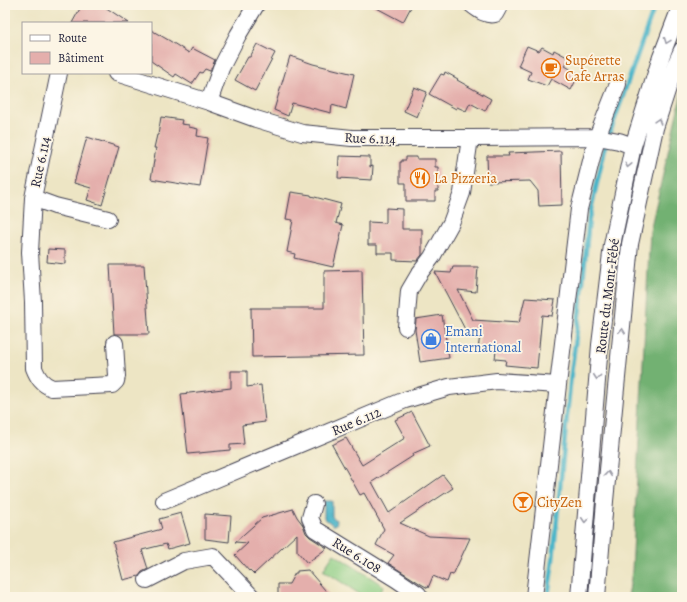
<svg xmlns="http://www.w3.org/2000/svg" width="687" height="602" viewBox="0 0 687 602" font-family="Alegreya,serif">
  <rect width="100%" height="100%" fill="#fcf5e5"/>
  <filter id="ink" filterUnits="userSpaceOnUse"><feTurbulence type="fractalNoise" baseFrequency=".025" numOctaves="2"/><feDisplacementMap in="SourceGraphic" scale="8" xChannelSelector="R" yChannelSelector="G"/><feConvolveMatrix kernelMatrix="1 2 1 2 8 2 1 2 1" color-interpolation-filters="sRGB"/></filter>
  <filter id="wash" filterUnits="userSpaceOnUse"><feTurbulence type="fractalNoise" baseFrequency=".012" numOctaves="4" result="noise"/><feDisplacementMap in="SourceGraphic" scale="16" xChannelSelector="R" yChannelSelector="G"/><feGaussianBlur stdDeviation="0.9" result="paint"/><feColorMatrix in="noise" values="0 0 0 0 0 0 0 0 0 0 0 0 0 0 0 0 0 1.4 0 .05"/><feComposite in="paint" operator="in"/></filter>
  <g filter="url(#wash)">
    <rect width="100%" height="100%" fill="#ede5c4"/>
    <path fill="#8ece85" stroke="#587860" d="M334,554L384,586L378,597H364L323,570Z"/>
    <path fill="#72b172" stroke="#4a6a56" d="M682,91V597H628L632,571L650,231Z"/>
    <path fill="#4bb5c9" stroke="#366c82" d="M324,501H332V517L336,520L337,522L335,525H333L324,518Z"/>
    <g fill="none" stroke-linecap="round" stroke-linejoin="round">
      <path stroke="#4bb5c9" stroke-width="4.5" d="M5,12L9,5
        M548,597L553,560L571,374L582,292L589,218L606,144L655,5"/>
    </g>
    <g id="blocks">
      <path fill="#e4afac" d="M82,5H102L129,23H72Z
        M371,5H412L403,22Z
        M151,30L170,41L189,53L192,48L215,60L210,71L205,69L202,73L200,72L192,84L176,74L174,77L151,61Z
        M257,44L275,53L255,91L235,80L248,57H250Z
        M527,46L539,51L542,47L553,53L554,50L569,58L565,66L579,74L571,90L551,79L547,86L528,79L531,72L518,66Z
        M290,56L313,64L354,74L346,109L332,105L331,113L292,103L288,116L274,110Z
        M445,72L458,79L457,80L491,99L485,111L470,103L466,111L457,107L456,109L429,94L441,74L444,75Z
        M414,87L427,92L417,117L404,111Z
        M161,117L182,120L181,124L189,125V127L198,129L197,136L208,138L200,187L151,179L156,148H154L157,135H158Z
        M87,137L119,147L102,205L87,200L91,188L74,183Z
        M561,151L562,205L539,206L538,191L530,181L488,182L487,156H509L508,153Z
        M339,156L370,157V167L373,166L372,180L338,178Z
        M406,157H417V159H435V167H438V191H435V201H406V183H400V162H402V160H406Z
        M291,192L311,195V196L341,204L336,223L343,225L333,267L294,258L295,254L287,252L293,220L286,219Z
        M386,208L402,209V229H422V255L417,261L393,260V253H377V245H368V222L386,223Z
        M48,249L65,250V264L47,262Z
        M110,265H144L149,334H114Z
        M453,267H478L476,292L458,290L473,320L519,323L525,298L555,300L552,316L542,315L537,368L505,365L506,360L495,359L496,351L478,349L481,329L468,335L435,272L451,273Z
        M362,270L364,355L252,357L251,308H324V271Z
        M442,315L449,358L420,362L415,330L416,319Z
        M231,371H247V387L261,385L265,422L242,425L244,444L230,445V450L188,454L181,394L231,388Z
        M412,412L430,446L412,454L413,456L372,482L389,513L443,475L453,488L400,523L429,536L470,538L453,575L450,574L447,582L433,576L428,588L421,584L388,563L394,555L376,545L384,529L364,493L360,495L332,445L346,438L362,465L405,438L395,420Z
        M293,509L297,517L303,525L306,533L310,537L327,548L307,563L297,551V534L254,574L250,570L249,571L235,555L248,543L235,542L262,518Z
        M181,513L190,543L168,549L166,544L142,550L148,569L142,572L139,576L123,580L113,542L162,529L159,519Z
        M205,514L231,516L229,542L205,539Z
        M308,570L331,597H278V584H289L295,573H297V571Z"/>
    </g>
  </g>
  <g filter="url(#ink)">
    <use href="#blocks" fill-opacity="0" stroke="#403f50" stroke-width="1"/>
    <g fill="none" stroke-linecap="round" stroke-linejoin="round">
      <defs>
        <path id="minor" d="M472,5C479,10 486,16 495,14L500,5
          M59,73L33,198L55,206L108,219
          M116,73L209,102L256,119L302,133L352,138H470L597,137L619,141L633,146
          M209,102L221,68L238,35L256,5
          M33,198L30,252L33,302L34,368C38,378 42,384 52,388L112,385L116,381L117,376L115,343
          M406,327L409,291L419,274L432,257L451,223L462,193L470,138
          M164,501L405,400L449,387L497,381L558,385
          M314,504L310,518L315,529L396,579L418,594L420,597
          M147,580L184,561L213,556L252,597
          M534,597L558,385L579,209L597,137L618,84
          M579,597L600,345L612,245L633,146L661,57L681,5
          M597,597L605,501L630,244L655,128L676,63L682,50"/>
      </defs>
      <use href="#minor" stroke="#403f50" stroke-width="18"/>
      <use href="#minor" stroke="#fff" stroke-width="16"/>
    </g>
    <defs><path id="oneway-chevron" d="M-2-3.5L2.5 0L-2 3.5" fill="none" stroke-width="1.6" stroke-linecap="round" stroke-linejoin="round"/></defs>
    <g stroke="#9c9ca7">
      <use href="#oneway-chevron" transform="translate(667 41) rotate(111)"/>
      <use href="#oneway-chevron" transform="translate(658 121) rotate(-72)"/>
      <use href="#oneway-chevron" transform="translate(628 165) rotate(102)"/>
      <use href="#oneway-chevron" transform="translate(622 331) rotate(-84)"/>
      <use href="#oneway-chevron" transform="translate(597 377) rotate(95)"/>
      <use href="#oneway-chevron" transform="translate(608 474) rotate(-84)"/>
      <use href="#oneway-chevron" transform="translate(585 520) rotate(94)"/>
    </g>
  </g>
  <defs>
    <symbol id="cafe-ring" viewBox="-11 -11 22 22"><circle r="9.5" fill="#fcf5e5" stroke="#e8710a" stroke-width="1.5"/><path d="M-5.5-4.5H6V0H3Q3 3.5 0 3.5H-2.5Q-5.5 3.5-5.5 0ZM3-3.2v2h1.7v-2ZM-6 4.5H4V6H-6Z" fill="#e8710a"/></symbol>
    <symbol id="restaurant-ring" viewBox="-11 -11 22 22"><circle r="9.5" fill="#fcf5e5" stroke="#e8710a" stroke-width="1.5"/><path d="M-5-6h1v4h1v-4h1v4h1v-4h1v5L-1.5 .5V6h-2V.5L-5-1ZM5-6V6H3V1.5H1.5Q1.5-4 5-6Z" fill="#e8710a"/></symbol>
    <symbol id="shop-ring" viewBox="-11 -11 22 22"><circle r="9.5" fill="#fcf5e5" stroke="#3f7fe0" stroke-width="1.5"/><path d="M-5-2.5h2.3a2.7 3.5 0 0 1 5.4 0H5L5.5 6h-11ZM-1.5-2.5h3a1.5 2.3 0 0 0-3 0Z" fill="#3f7fe0"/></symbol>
    <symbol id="bar-ring" viewBox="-11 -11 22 22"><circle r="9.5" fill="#fcf5e5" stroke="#e8710a" stroke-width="1.5"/><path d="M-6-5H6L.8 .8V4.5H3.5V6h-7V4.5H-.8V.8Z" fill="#e8710a"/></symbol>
  </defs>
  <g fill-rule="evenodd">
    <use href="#cafe-ring" x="540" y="57" width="22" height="22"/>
    <use href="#restaurant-ring" x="409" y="167" width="22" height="22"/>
    <use href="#shop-ring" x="420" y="328" width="22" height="22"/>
    <use href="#bar-ring" x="512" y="491" width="22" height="22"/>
  </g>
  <g text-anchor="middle" stroke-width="3.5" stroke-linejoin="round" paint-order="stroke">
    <g font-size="14" fill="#c56008" stroke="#fcf5e5" text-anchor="start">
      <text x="565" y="65">Supérette<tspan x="565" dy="16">Cafe Arras</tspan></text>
      <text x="434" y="183">La Pizzeria</text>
      <text x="537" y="507">CityZen</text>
    </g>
    <g font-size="14" fill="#22223b" stroke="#fcf5e5">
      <text transform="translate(370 138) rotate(2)" y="5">Rue 6.114</text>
      <text transform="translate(40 162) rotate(-78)" y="5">Rue 6.114</text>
      <text transform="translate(607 296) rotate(-83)" y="5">Route du Mont-Fébé</text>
      <text transform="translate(356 421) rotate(-23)" y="5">Rue 6.112</text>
      <text transform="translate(357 555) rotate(32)" y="5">Rue 6.108</text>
    </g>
    <g font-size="14" fill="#366cbe" stroke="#fcf5e5" text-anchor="start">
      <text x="445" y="336">Emani<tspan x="445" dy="16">International</tspan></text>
    </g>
  </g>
  <rect width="687" height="602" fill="none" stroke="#fcf5e5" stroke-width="20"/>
  <rect x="22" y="22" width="130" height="52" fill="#fcf5e5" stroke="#a5a1a1"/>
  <rect x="30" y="35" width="20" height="6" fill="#ffffff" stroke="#a5a1a1"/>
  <text x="58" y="42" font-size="12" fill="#22223b">Route</text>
  <rect x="30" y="52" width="20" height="12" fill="#e4afac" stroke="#a5a1a1"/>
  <text x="58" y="62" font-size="12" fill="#22223b">Bâtiment</text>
</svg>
